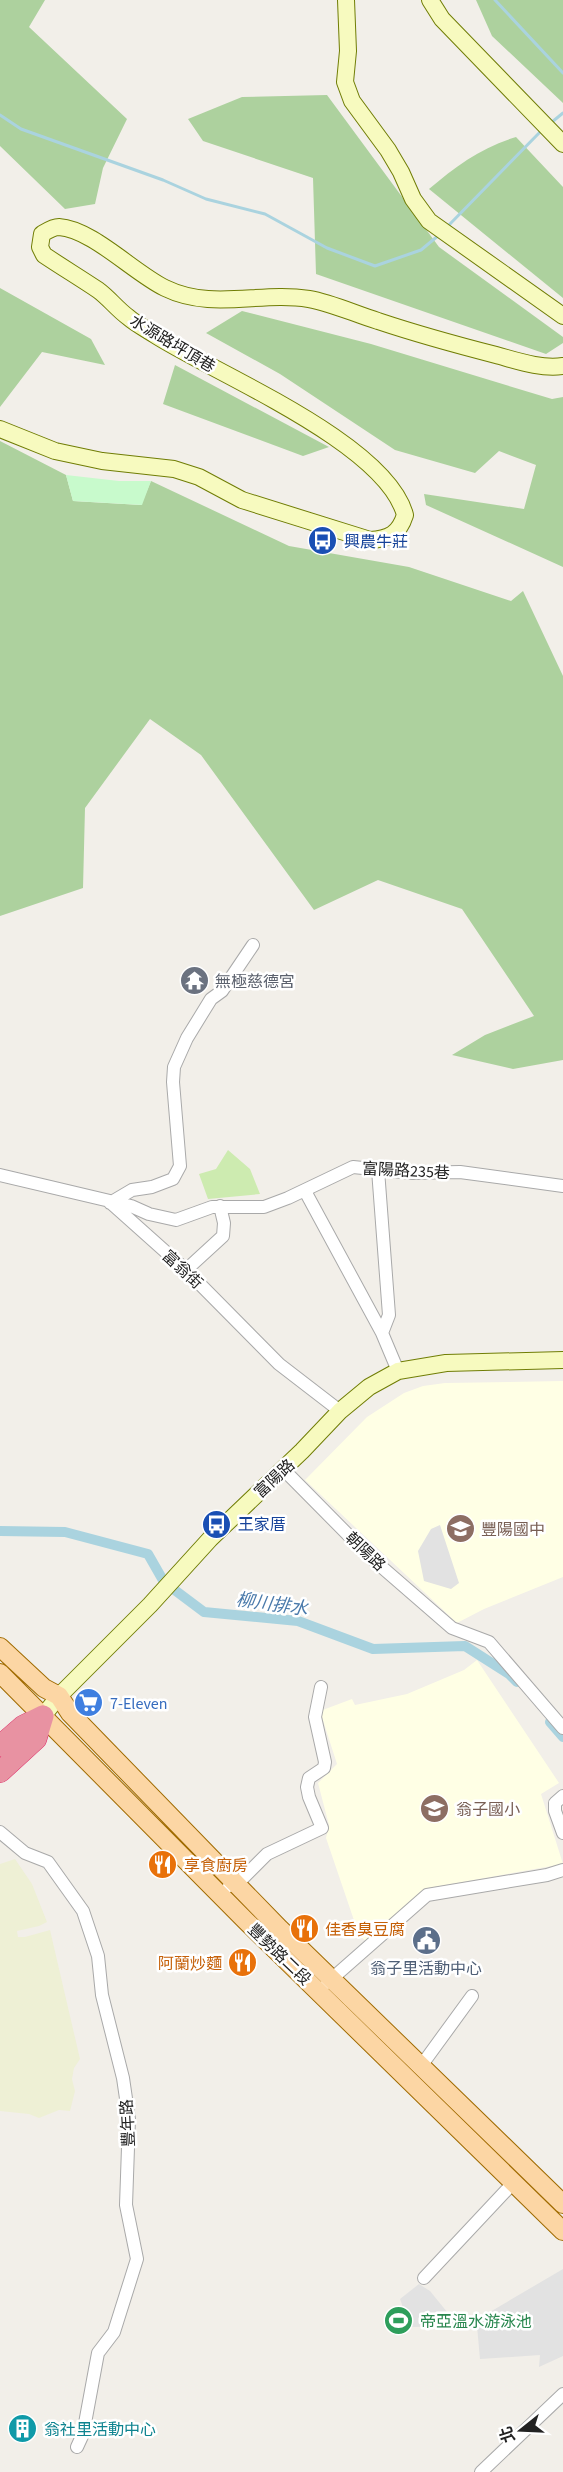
<svg xmlns="http://www.w3.org/2000/svg" width="563" height="2472" viewBox="0 0 563 2472" font-family="'Source Sans 3','Noto Sans TC',sans-serif">
  <rect width="100%" height="100%" fill="#f2efe9"/>
  <path fill="#ffffe5" d="M563,1381V1577L484,1609L457,1623L305,1480L367,1417L404,1393L423,1386L445,1383Z
    M477,1660L559,1783L541,1794L563,1864L428,1888L368,1943L359,1935L326,1838L329,1825L318,1783L337,1764L320,1711L352,1699L355,1705L407,1694L464,1670Z"/>
  <path fill="#eef0d5" d="M15,1859L32,1884L47,1922L39,1926L17,1931L18,1937H25L50,1930L80,2059L74,2068L72,2079L75,2091L70,2111L59,2110L39,2118L29,2114L0,2111V1864Z"/>
  <path fill="#cdebb0" d="M228,1150L250,1169L260,1194L208,1199L199,1174L216,1169Z"/>
  <path fill="#add19e" d="M0,0H45L29,27L127,119L103,168L95,204L65,209L0,146Z
    M476,0H563V103L492,36Z
    M327,95L439,247L563,337V343L546,354L316,274L313,178L203,141L188,119L242,97Z
    M516,137L563,187V298L429,189C456,166 482,147 516,137Z
    M0,288L91,339L105,365L42,352L0,407Z
    M242,311L371,344L552,399L563,397V567L426,505L424,494L524,509L536,465L499,451L475,473L395,450L280,374L206,333Z
    M175,365L329,447L303,456L163,404Z
    M0,441L66,475L73,501L141,505L151,481L289,546L409,567L511,601L523,591L563,676V1060L513,1069L452,1055L485,1035L534,1016L462,909L378,880L314,910L201,755L150,719L85,808L83,888L0,916Z"/>
  <path fill="#c8facc" d="M66,475L119,481H151L142,505L73,501Z"/>
  <path fill="#e2e2e2" d="M440,1525L459,1583L451,1589L424,1581L418,1551L431,1529Z
    M563,2269V2356L539,2367L540,2355L480,2359L477,2326L410,2327L400,2299L419,2284L430,2291L452,2318L483,2316Z"/>
  <g fill="none" stroke-linecap="round" stroke-linejoin="round">
    <path stroke="#aad3df" stroke-width="3" d="M495,0L563,73
      M0,115L21,129L163,180L206,199L265,214L327,248L375,266L421,250L439,235
      M552,122L563,113
      M448,226L542,130"/>
    <path stroke="#aad3df" stroke-width="10" d="M0,1531L65,1532L148,1554L164,1582L204,1612L298,1621L373,1649L465,1646L509,1674L517,1682
      M550,1722L563,1737"/>
    <defs>
      <path id="street" d="M378,1170L389,1315L382,1333
        M0,1175L131,1206L149,1214L176,1220L212,1207H264L288,1198L353,1167L413,1173L460,1172L563,1186
        M305,1191L382,1333L398,1371
        M110,1203L132,1190L152,1187L173,1179L180,1166L173,1082L174,1067L187,1038L211,999L222,991L253,945
        M111,1203L186,1270L279,1364L340,1411
        M186,1270L223,1236L224,1223L220,1206
        M283,1469L369,1556L452,1628L489,1642L563,1728
        M563,1796L555,1803V1811L563,1833
        M0,1832L25,1853L48,1862L83,1911L98,1956L102,1995L123,2078L129,2119L126,2205L137,2259L114,2332L98,2353L83,2434L77,2447
        M229,1886L237,1884L267,1854L322,1828L309,1797L307,1787L309,1778L324,1768L325,1762L315,1717L321,1687
        M327,1983L427,1895L547,1875L563,1870
        M421,2066L472,1996
        M424,2278L514,2182
        M481,2472L563,2394"/>
      <path id="secondary" d="M346,0L348,51L345,82L352,101L388,150L401,172L413,199L429,221L563,316
        M430,0L442,19L563,144
        M0,429L55,451L102,461L174,469L199,477L242,500L370,540C389,539 399,534 405,515C386,443 216,374 155,335C146,329 136,324 128,317C117,309 109,298 98,290C80,278 62,267 44,255L40,247L42,234C47,231 53,227 59,227C92,229 134,273 165,288C212,311 260,291 309,299C332,303 355,314 378,321C417,334 457,345 496,355C518,361 540,369 563,366
        M43,1716L59,1696L150,1605L210,1539L302,1451L340,1411L369,1387L398,1371L446,1363L563,1360"/>
      <path id="primary" d="M0,1647L44,1688L59,1696L70,1713L280,1929L563,2204
        M0,1673L246,1921L563,2231"/>
      <path id="highway" d="M0,1746L23,1726L43,1716
        M0,1772L36,1739L43,1716"/>
    </defs>
    <use href="#street" stroke="#a9a9a9" stroke-width="14"/>
    <use href="#secondary" stroke="#707d05" stroke-width="18"/>
    <use href="#primary" stroke="#a06b00" stroke-width="20"/>
    <use href="#highway" stroke="#dc2a67" stroke-width="22"/>
    <use href="#street" stroke="#fff" stroke-width="12"/>
    <use href="#secondary" stroke="#f7fabf" stroke-width="16"/>
    <use href="#primary" stroke="#fcd6a4" stroke-width="18"/>
    <use href="#highway" stroke="#e892a2" stroke-width="21"/>
  </g>
  <defs>
    <symbol id="bus-disc" viewBox="-11 -11 22 22"><circle r="9.5" fill="#1a4fb4" stroke="#fff"/><path d="M-5-6H5V4H4V6H2V4H-2V6H-4V4H-5ZM-3.5-4V0h7V-4ZM-3.5 1.2v1.5H-2V1.2ZM2 1.2v1.5H3.5V1.2Z" fill="#fff"/></symbol>
    <symbol id="temple-disc" viewBox="-11 -11 22 22"><circle r="9.5" fill="#6b7280" stroke="#fff"/><path d="M0-6L5-2H3V0L6.5 2.5H4V6H1.5V3h-3V6H-4V2.5H-6.5L-3 0V-2H-5Z" fill="#fff"/></symbol>
    <symbol id="school-disc" viewBox="-11 -11 22 22"><circle r="9.5" fill="#8d6e63" stroke="#fff"/><path d="M0-5L7-2L0 1L-7-2ZM-4 1L0 2.5L4 1V4Q0 6-4 4Z" fill="#fff"/></symbol>
    <symbol id="supermarket-disc" viewBox="-11 -11 22 22"><circle r="9.5" fill="#3f7fe0" stroke="#fff"/><path d="M-6-5.5h2.5l.6 2H6L4.5 2H-2.5L-4.4-4H-6ZM-1.5 3.2a1.3 1.3 0 1 0 .1 0ZM3 3.2a1.3 1.3 0 1 0 .1 0Z" fill="#fff"/></symbol>
    <symbol id="restaurant-disc" viewBox="-11 -11 22 22"><circle r="9.5" fill="#e8710a" stroke="#fff"/><path d="M-5-6h1v4h1v-4h1v4h1v-4h1v5L-1.5 .5V6h-2V.5L-5-1ZM5-6V6H3V1.5H1.5Q1.5-4 5-6Z" fill="#fff"/></symbol>
    <symbol id="civic-disc" viewBox="-11 -11 22 22"><circle r="9.5" fill="#5c6f8a" stroke="#fff"/><path d="M-.6-6.5H3V-4.5H.6V-3L4-1V1h2V6H-6V1h2V-1L-.6-3ZM-1.2 2.5V6h2.4V2.5Z" fill="#fff"/></symbol>
    <symbol id="stadium-disc" viewBox="-11 -11 22 22"><circle r="9.5" fill="#2e9e5b" stroke="#fff"/><path d="M0-5a6.5 5 0 1 0 0 10a6.5 5 0 1 0 0-10ZM-3.5-1.8h7v3.6h-7Z" fill="#fff"/></symbol>
    <symbol id="building-disc" viewBox="-11 -11 22 22"><circle r="9.5" fill="#0f9aa8" stroke="#fff"/><path d="M-4-6H4V6H1V3H-1V6H-4ZM-2.5-4.3h1.7v1.8h-1.7ZM.8-4.3h1.7v1.8H.8ZM-2.5-1h1.7V.8h-1.7ZM.8-1h1.7V.8H.8Z" fill="#fff"/></symbol>
  </defs>
  <g fill-rule="evenodd">
    <use href="#bus-disc" x="306" y="524" width="33" height="33"/>
    <use href="#temple-disc" x="178" y="964" width="33" height="33"/>
    <use href="#bus-disc" x="200" y="1508" width="33" height="33"/>
    <use href="#school-disc" x="444" y="1512" width="33" height="33"/>
    <use href="#supermarket-disc" x="72" y="1686" width="33" height="33"/>
    <use href="#school-disc" x="418" y="1792" width="33" height="33"/>
    <use href="#restaurant-disc" x="146" y="1848" width="33" height="33"/>
    <use href="#restaurant-disc" x="288" y="1912" width="33" height="33"/>
    <use href="#civic-disc" x="410" y="1924" width="33" height="33"/>
    <use href="#restaurant-disc" x="226" y="1946" width="33" height="33"/>
    <use href="#stadium-disc" x="382" y="2304" width="33" height="33"/>
    <use href="#building-disc" x="6" y="2412" width="33" height="33"/>
  </g>
  <g text-anchor="middle" stroke-width="5" stroke-linejoin="round" paint-order="stroke">
    <g font-size="16" fill="#222" stroke="#fff">
      <text transform="translate(173 343) rotate(31)" y="6">水源路坪頂巷</text>
      <text transform="translate(406 1170) rotate(3)" y="6">富陽路235巷</text>
      <text transform="translate(183 1269) rotate(43)" y="6">富翁街</text>
      <text transform="translate(274 1478) rotate(-43)" y="6">富陽路</text>
      <text transform="translate(366 1551) rotate(44)" y="6">朝陽路</text>
      <text transform="translate(280 1954) rotate(44)" y="6">豐勢路二段</text>
      <text transform="translate(127 2123) rotate(-93)" y="6">豐年路</text>
    </g>
    <g font-size="16" fill="#164399" stroke="#fff" text-anchor="start">
      <text x="344" y="547">興農牛莊</text>
      <text x="238" y="1530">王家厝</text>
    </g>
    <g font-size="16" fill="#5b616d" stroke="#fff" text-anchor="start">
      <text x="215" y="987">無極慈德宮</text>
    </g>
    <g font-size="16" fill="#785e54" stroke="#fff" text-anchor="start">
      <text x="481" y="1535">豐陽國中</text>
      <text x="456" y="1815">翁子國小</text>
    </g>
    <g font-size="16" fill="#366cbe" stroke="#fff" text-anchor="start">
      <text x="110" y="1709">7-Eleven</text>
    </g>
    <g font-size="16" fill="#c56008" stroke="#fff" text-anchor="start">
      <text x="184" y="1871">享食廚房</text>
      <text x="325" y="1935">佳香臭豆腐</text>
      <text x="222" y="1969" text-anchor="end">阿蘭炒麵</text>
    </g>
    <g font-size="16" fill="#4e5e75" stroke="#fff">
      <text x="426" y="1974">翁子里活動中心</text>
    </g>
    <g font-size="16" fill="#27864d" stroke="#fff" text-anchor="start">
      <text x="420" y="2327">帝亞溫水游泳池</text>
    </g>
    <g font-size="16" fill="#0d838f" stroke="#fff" text-anchor="start">
      <text x="44" y="2435">翁社里活動中心</text>
    </g>
    <g font-size="18" font-style="italic" fill="#4a7aab" stroke="#fff">
      <text transform="translate(272 1604) rotate(8)" y="6">柳川排水</text>
    </g>
  </g>
  <g transform="translate(521 2430) rotate(252)" stroke="#ffffff" stroke-width="4.5" paint-order="stroke">
  <path d="M0-4.5L10 22L0 15L-10 22Z" fill="#222222"/>
  <text y="-9" font-size="16" font-weight="bold" text-anchor="middle" fill="#222222">北</text>
  </g>
</svg>
